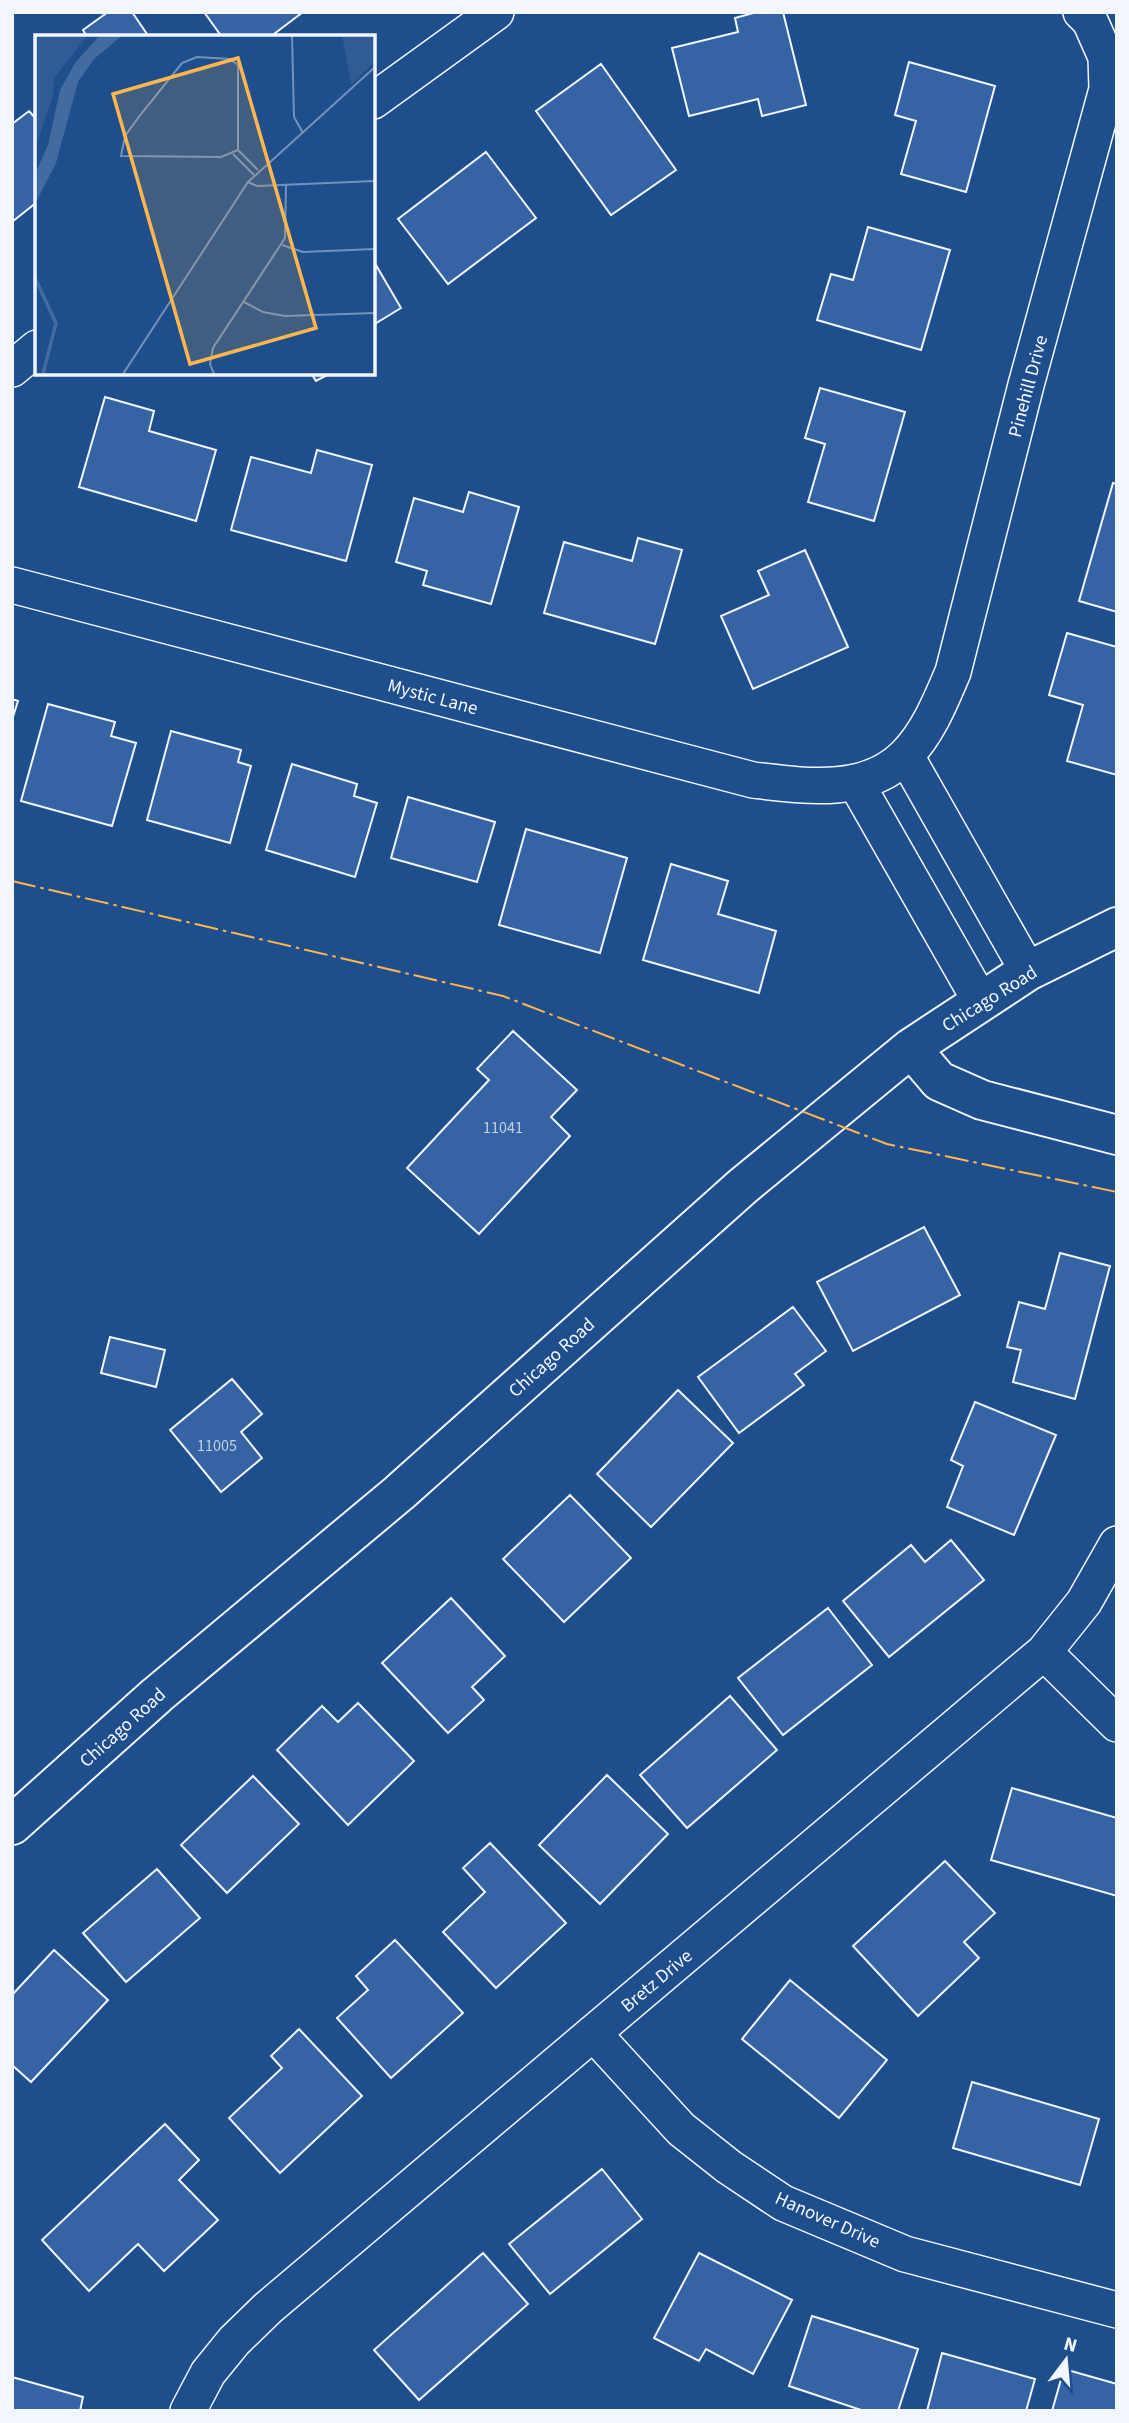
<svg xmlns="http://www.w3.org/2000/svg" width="1129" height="2423" viewBox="0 0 1129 2423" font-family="'Source Sans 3',sans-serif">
  <rect width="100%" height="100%" fill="#1f4e8c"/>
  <path fill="#3563a3" stroke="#f2f6ff" stroke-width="2" d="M108,12H132L149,37H87L83,30Z
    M204,12H303L270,37H222Z
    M757,12H783L806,105L762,116L758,99L689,116L672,48L738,32L735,18Z
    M909,62L995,86L966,192L901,174L916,121L895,115Z
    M601,64L676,170L611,215L536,111Z
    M29,111L37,120V202L12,222V124Z
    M486,152L536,218L448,284L398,219Z
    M868,227L950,250L921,350L817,320L831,274L853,280Z
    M373,260L401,308L373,325Z
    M311,373H331L316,381Z
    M820,388L905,412L874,521L808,502L825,444L805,438Z
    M105,397L154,411L149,431L216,450L196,521L79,487Z
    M317,450L372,465L346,561L231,530L251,457L311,473Z
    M1113,483L1117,484V612L1079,601Z
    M469,492L519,507L491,604L423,585L427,571L396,562L414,498L463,512Z
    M638,538L682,550L655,644L544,613L564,542L632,561Z
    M805,550L848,647L753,689L721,616L769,595L758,571Z
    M1067,633L1117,647V775L1067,761L1083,705L1049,695Z
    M12,699L18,701L12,720Z
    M48,704L115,722L111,736L136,743L112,826L21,801Z
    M171,731L241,750L238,762L251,766L230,843L147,820Z
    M292,764L357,784L354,796L377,803L355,877L266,850Z
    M408,797L495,822L477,882L391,858Z
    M526,829L627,858L600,953L499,925Z
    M671,864L728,881L718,914L776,931L759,993L643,960Z
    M513,1031L577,1090L551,1117L570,1136L479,1234L407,1168L489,1080L477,1069Z
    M924,1227L960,1295L853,1351L817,1282Z
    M1060,1253L1110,1266L1075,1399L1013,1382L1021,1350L1007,1347L1019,1302L1045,1309Z
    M793,1307L826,1351L795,1374L804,1385L739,1433L698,1377Z
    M110,1337L165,1350L156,1387L101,1373Z
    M232,1379L262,1414L241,1432L262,1458L221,1492L170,1430Z
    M678,1390L733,1443L651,1527L597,1474Z
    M975,1402L1056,1435L1014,1535L947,1507L963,1466L951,1460Z
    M570,1495L631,1558L564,1622L503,1559Z
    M951,1540L984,1580L889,1657L843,1601L911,1545L925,1562Z
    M451,1598L505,1656L472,1687L484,1700L448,1733L382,1663Z
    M828,1608L872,1665L783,1735L738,1678Z
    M730,1696L777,1750L687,1828L640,1775Z
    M358,1703L414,1761L348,1825L277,1750L322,1706L338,1722Z
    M607,1775L668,1834L600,1904L539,1845Z
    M253,1776L299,1824L227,1893L181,1845Z
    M1012,1788L1117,1818V1896L991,1860Z
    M490,1843L566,1923L496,1988L443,1932L485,1892L463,1868Z
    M945,1861L995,1913L964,1942L979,1958L918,2016L853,1946Z
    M157,1869L200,1918L126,1982L83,1933Z
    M395,1940L463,2013L391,2078L337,2018L368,1990L356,1976Z
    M54,1950L108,2000L31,2082L12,2065V1995Z
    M790,1980L887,2060L839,2118L742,2039Z
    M299,2029L362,2096L280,2173L229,2118L282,2068L271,2056Z
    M972,2082L1099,2119L1080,2185L953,2148Z
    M165,2124L199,2160L179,2180L218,2220L164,2271L138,2244L89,2291L42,2240Z
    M602,2169L642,2219L550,2294L509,2244Z
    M483,2253L528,2304L419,2400L374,2350Z
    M699,2253L792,2300L753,2374L706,2349L699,2361L654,2338Z
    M812,2316L918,2349L898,2411H864L789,2386Z
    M942,2353L1035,2379L1026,2411H927Z
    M1064,2369L1117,2384V2411H1052Z
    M12,2377L83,2397L80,2411H12Z"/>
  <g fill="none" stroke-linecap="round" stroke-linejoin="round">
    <defs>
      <path id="minor" d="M373,101L496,12
        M12,369L37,348
        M12,585L753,780C804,786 866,796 906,755C928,733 941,700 953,672L1026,385L1107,89L1106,57L1090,21L1081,12
        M906,756L1028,971
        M856,783L981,1002
        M1044,1652L1117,1724
        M593,2033L681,2129L729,2167L783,2203L905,2254L1117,2310
        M188,2411L208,2373L234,2341L268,2308L1044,1652L1084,1602L1117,1544"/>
      <path id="tertiary" d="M911,1048L939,1081L982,1100L1117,1135
        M12,1825L157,1695L399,1493L743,1186L911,1048L1028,971L1117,927"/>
    </defs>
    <use href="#minor" stroke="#f2f6ff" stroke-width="38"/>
    <use href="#tertiary" stroke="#f2f6ff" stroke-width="42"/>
    <use href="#minor" stroke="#1f4e8c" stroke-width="35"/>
    <use href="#tertiary" stroke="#1f4e8c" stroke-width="38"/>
    <path stroke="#ffb74d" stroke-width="2" stroke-dasharray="24 5 3.5 5" stroke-linecap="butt" d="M12,881L503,996L887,1144L1117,1192"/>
  </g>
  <g text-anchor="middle" stroke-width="5" stroke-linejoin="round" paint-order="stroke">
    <g font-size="16" fill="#c3d1e8">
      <text x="503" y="1133">11041</text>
      <text x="217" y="1451">11005</text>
    </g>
    <g font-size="19" fill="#f2f6ff" stroke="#1f4e8c">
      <text transform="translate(1027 386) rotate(-75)" y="7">Pinehill Drive</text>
      <text transform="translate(433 696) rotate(15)" y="7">Mystic Lane</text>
      <text transform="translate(989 998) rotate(-32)" y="7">Chicago Road</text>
      <text transform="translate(551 1357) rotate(-42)" y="7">Chicago Road</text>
      <text transform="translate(122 1727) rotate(-42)" y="7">Chicago Road</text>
      <text transform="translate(656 1980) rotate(-40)" y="7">Bretz Drive</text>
      <text transform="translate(828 2219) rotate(24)" y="7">Hanover Drive</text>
    </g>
  </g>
  <g transform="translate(35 35)">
    <rect width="340" height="340" fill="#1f4e8c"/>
    <path d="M0,0H53L19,43L18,61L0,114ZM307,0H339V27L316,50Z" fill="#305b95"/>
    <path d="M65,0H88L59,24L43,47L21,128L0,169V139L13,110L25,55L40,28Z" fill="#446ba0"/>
    <path fill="none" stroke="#446ba0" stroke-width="3.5" d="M0,243L21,288L8,339"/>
    <path fill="none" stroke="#7391ba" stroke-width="2" d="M257,0L259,82L268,98M162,22L195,24L203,30V115L186,122L86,121L90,101L106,79L147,28ZM203,115L223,135M198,119L219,140M213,147L222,151L340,146M247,210L268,217L340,214M209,267L228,277L250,281L340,278M88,339L213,147L340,32M179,339L175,329L178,313L250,203L251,150"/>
    <path fill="#ffb74d" fill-opacity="0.15" stroke="#ffb74d" stroke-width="3.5" d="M203,23L281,293L155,329L78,59Z"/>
    <rect width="340" height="340" fill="none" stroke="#f2f6ff" stroke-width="3.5"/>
  </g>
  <rect width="1129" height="2423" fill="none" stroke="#f2f6ff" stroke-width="28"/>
  <g transform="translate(1066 2360) rotate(16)" stroke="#1f4e8c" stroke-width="5" paint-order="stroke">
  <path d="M0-5L12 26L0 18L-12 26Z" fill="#f2f6ff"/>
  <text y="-10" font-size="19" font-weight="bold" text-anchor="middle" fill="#f2f6ff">N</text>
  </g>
</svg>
